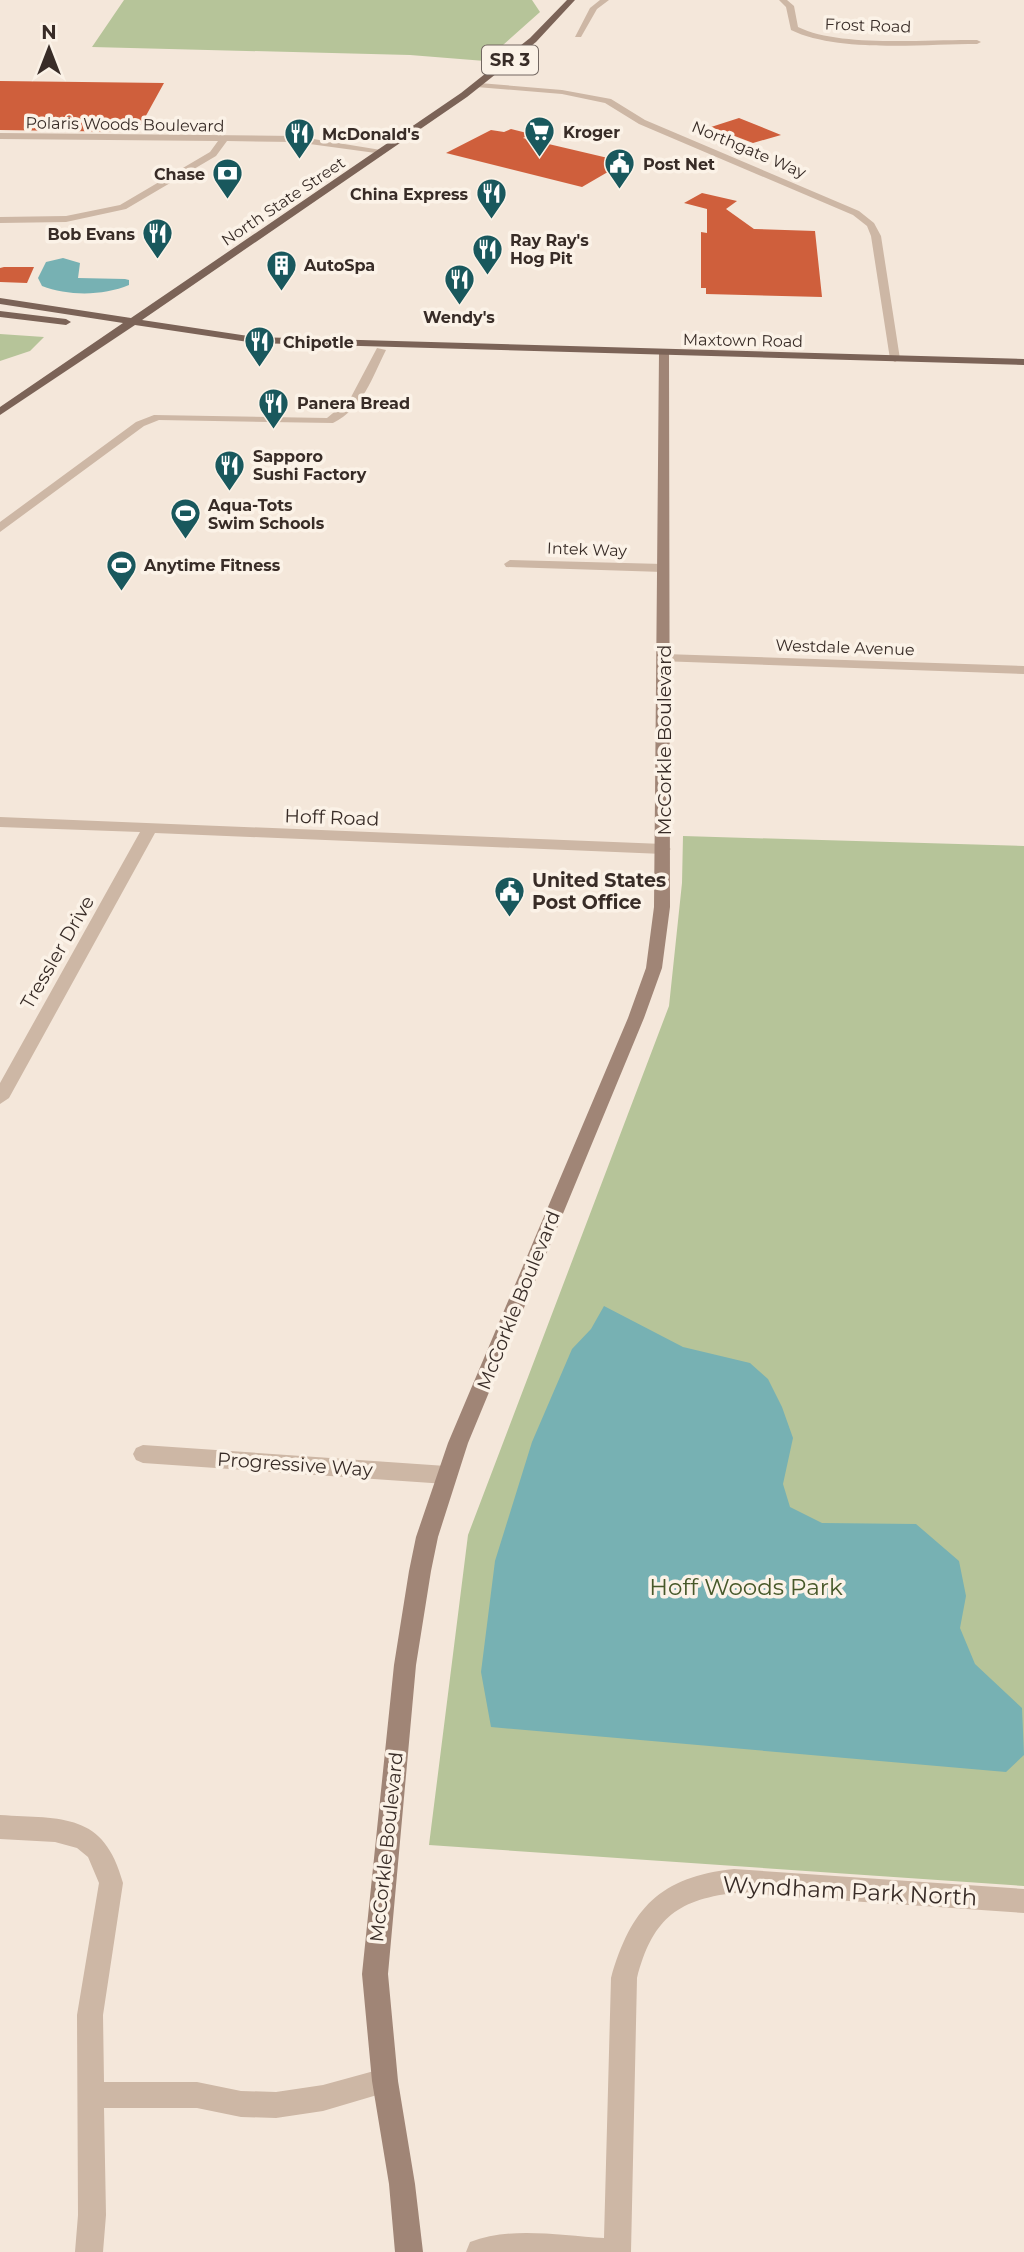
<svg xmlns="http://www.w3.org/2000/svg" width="1024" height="2252" viewBox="0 0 1024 2252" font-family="Montserrat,sans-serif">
  <rect width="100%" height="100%" fill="#f4e7da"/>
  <path fill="#b6c499" d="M124,0H532L540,12L485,61L410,55L92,47Z
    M0,334L44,337L30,351L0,361Z
    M683,836L1024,846V1886L429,1845L468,1535L669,1006L682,883Z"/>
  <path fill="#77b1b3" d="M63,258L80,263L78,278L125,279L129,280V285C103,296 68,296 42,286L38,278L46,262Z
    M604,1306L683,1347L750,1363L768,1379L782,1407L793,1438L783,1484L790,1507L822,1523L916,1524L959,1561L966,1596L960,1628L975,1664L1022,1708L1024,1755L1006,1772L491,1727L481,1672L495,1561L532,1442L572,1349L591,1329Z"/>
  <path fill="#cf5f3c" d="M0,81L164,83L137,132L0,130Z
    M739,118L781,135L753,143L711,127Z
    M511,129L531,134L523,138L625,162L582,187L446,153L491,130L504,132Z
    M702,193L737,201L726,209L754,229L815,231L822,297L706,294V288H701V232L707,233V209L684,203Z
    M4,267H34L27,283L0,282V268Z"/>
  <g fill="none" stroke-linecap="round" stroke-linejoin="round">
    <path fill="#cdb7a5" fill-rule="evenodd" d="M600,0H609L597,9L581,37H575L590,8Z
      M779,0H787L794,6L798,27C841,48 928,39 977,40L981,42L977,44C924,44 838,53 791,30L786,7Z
      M479,83L562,90L611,99L645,120L859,211L874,223L881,236L900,359L895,362L890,359L871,236L867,226L853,215L639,124L605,103L562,94L476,87Z
      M0,133L295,136L387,151L383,154L295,142L227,141L216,156L126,209L66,222L0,223V217L66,216L120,205L210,152L218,141L0,139Z
      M377,348L386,350C372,378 363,408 333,423L159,420L144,426L0,532V522L136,422L154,415L327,418L350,399Z
      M510,560L663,564L669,568L663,572L506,567L504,564Z
      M664,654L1024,666V674L659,661L657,658Z
      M0,817L663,844L671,849L663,854L155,833L9,1098L0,1104V1083L140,832L0,827Z
      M143,1445L446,1466L453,1469L456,1475L453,1481L446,1484L143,1463L136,1460L133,1454L136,1448Z
      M0,1815C63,1819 104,1812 123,1883L103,2015L104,2082H197L241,2091L276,2092L323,2085L385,2068L394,2072L398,2081L394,2090L323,2111L276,2118L241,2117L197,2108H104L106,2215L103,2252H75L78,2215L77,2015L99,1883L88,1857L77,1848L55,1842L0,1839Z
      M734,1869L1024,1889V1913L734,1893C675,1900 652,1921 637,1978L631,2252H466L470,2242C511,2226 561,2236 604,2238L611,1978C631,1908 660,1877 734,1869Z"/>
    <path fill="#a08576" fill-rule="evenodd" d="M664,350L669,353L670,907L662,968L644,1018L468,1443L438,1537L431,1571L416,1665L388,1974L398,2081L415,2184L423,2252H395L389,2184L372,2081L362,1974L394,1665L409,1571L416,1537L448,1443L628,1018L646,968L654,907L659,353Z"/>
    <path fill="#7b6357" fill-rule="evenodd" d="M567,0H575L536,42L467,97L142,320L255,337L1024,359V365L255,343L135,325L0,415V407L123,323L0,304V298L131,318L461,93L530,38Z
      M0,311L66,319L71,322L66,325L0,317Z"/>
  </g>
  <defs>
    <symbol id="supermarket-pin" viewBox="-11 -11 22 30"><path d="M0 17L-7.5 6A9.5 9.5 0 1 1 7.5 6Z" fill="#19585d" stroke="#fbf2e7"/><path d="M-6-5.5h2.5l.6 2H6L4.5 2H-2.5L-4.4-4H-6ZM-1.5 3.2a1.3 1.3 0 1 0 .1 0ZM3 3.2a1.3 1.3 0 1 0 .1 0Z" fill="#fff"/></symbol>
    <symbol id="restaurant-pin" viewBox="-11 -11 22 30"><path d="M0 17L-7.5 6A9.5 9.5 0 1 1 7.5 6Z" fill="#19585d" stroke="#fbf2e7"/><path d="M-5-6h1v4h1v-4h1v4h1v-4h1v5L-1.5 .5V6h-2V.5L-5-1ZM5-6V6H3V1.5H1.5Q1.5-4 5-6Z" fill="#fff"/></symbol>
    <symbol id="civic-pin" viewBox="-11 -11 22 30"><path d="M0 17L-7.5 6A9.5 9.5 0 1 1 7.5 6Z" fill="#19585d" stroke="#fbf2e7"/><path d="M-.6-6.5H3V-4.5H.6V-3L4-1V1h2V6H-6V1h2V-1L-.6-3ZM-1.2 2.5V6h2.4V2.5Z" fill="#fff"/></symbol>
    <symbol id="bank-pin" viewBox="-11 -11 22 30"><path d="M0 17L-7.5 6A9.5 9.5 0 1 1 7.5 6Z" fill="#19585d" stroke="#fbf2e7"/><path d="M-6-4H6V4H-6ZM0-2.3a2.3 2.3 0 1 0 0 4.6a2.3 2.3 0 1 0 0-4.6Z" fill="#fff"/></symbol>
    <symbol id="building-pin" viewBox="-11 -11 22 30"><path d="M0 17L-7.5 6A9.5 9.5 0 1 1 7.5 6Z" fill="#19585d" stroke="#fbf2e7"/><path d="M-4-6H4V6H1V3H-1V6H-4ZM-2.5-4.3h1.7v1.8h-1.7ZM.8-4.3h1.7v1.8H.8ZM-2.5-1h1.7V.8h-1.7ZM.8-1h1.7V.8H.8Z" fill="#fff"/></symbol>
    <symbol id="stadium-pin" viewBox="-11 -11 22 30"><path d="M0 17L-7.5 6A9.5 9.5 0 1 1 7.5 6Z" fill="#19585d" stroke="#fbf2e7"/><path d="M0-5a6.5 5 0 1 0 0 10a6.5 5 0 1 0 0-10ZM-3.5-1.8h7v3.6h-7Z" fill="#fff"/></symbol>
  </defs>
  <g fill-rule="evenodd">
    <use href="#supermarket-pin" x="522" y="114" width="35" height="47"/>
    <use href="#restaurant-pin" x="282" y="116" width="35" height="47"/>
    <use href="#civic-pin" x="602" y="146" width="35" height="47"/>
    <use href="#bank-pin" x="210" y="156" width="35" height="47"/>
    <use href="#restaurant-pin" x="474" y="176" width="35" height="47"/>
    <use href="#restaurant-pin" x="140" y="216" width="35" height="47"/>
    <use href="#restaurant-pin" x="470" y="232" width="35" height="47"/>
    <use href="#building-pin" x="264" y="248" width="35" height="47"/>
    <use href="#restaurant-pin" x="442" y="262" width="35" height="47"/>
    <use href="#restaurant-pin" x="242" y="324" width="35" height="47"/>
    <use href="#restaurant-pin" x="256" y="386" width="35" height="47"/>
    <use href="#restaurant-pin" x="212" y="448" width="35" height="47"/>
    <use href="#stadium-pin" x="168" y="496" width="35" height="47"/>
    <use href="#stadium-pin" x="104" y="548" width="35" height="47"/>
    <use href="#civic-pin" x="492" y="874" width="35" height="47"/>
  </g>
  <g text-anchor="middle" stroke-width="7" stroke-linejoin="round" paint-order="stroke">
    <g font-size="16" fill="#382c27" stroke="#fbf2e7">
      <text transform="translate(868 25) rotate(2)" y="6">Frost Road</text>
      <text transform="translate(125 124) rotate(1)" y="6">Polaris Woods Boulevard</text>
      <text transform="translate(749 149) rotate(23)" y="6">Northgate Way</text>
      <text transform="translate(283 201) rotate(-34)" y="6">North State Street</text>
      <text transform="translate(743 340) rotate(1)" y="6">Maxtown Road</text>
      <text transform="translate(587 549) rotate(2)" y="6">Intek Way</text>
      <text transform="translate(845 647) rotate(2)" y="6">Westdale Avenue</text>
    </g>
    <g font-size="16" font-weight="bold" fill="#382c27" stroke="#fbf2e7" text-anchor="start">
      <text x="563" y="138">Kroger</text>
      <text x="322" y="140">McDonald's</text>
      <text x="643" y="170">Post Net</text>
      <text x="205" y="180" text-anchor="end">Chase</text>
      <text x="468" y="200" text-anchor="end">China Express</text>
      <text x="135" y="240" text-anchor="end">Bob Evans</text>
      <text x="510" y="246">Ray Ray's<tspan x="510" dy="18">Hog Pit</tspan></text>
      <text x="304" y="271">AutoSpa</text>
      <text x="459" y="323" text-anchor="middle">Wendy's</text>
      <text x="283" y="348">Chipotle</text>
      <text x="297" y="409">Panera Bread</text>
      <text x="253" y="462">Sapporo<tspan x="253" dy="18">Sushi Factory</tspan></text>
      <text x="208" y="511">Aqua-Tots<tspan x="208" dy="18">Swim Schools</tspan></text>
      <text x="144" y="571">Anytime Fitness</text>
    </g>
    <rect fill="#fbf2e7" stroke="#726761" stroke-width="2" x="482" y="45.5" width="56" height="29" rx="5"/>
    <g font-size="18" font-weight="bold" fill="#382c27">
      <text x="510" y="66">SR 3</text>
    </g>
    <g font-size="19" fill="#382c27" stroke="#fbf2e7">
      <text transform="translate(664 740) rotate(-90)" y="7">McCorkle Boulevard</text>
      <text transform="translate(332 817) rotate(2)" y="7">Hoff Road</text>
      <text transform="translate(57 952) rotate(-60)" y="7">Tressler Drive</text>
      <text transform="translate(518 1300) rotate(-68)" y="7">McCorkle Boulevard</text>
      <text transform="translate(295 1464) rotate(4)" y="7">Progressive Way</text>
      <text transform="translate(386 1847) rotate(-84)" y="7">McCorkle Boulevard</text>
    </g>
    <g font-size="19" font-weight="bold" fill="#382c27" stroke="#fbf2e7" text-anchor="start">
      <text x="532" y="887">United States<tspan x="532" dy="22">Post Office</tspan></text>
    </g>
    <g font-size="23" fill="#475829" stroke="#fbf2e7">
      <text x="746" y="1595">Hoff Woods Park</text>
    </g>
    <g font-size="23" fill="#382c27" stroke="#fbf2e7">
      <text transform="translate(850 1891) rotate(3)" y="8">Wyndham Park North</text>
    </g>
  </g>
  <g transform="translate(49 49)" stroke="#fbf2e7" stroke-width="5" paint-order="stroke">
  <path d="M0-5L12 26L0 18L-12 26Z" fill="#382c27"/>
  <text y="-10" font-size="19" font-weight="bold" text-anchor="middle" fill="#382c27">N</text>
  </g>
</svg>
